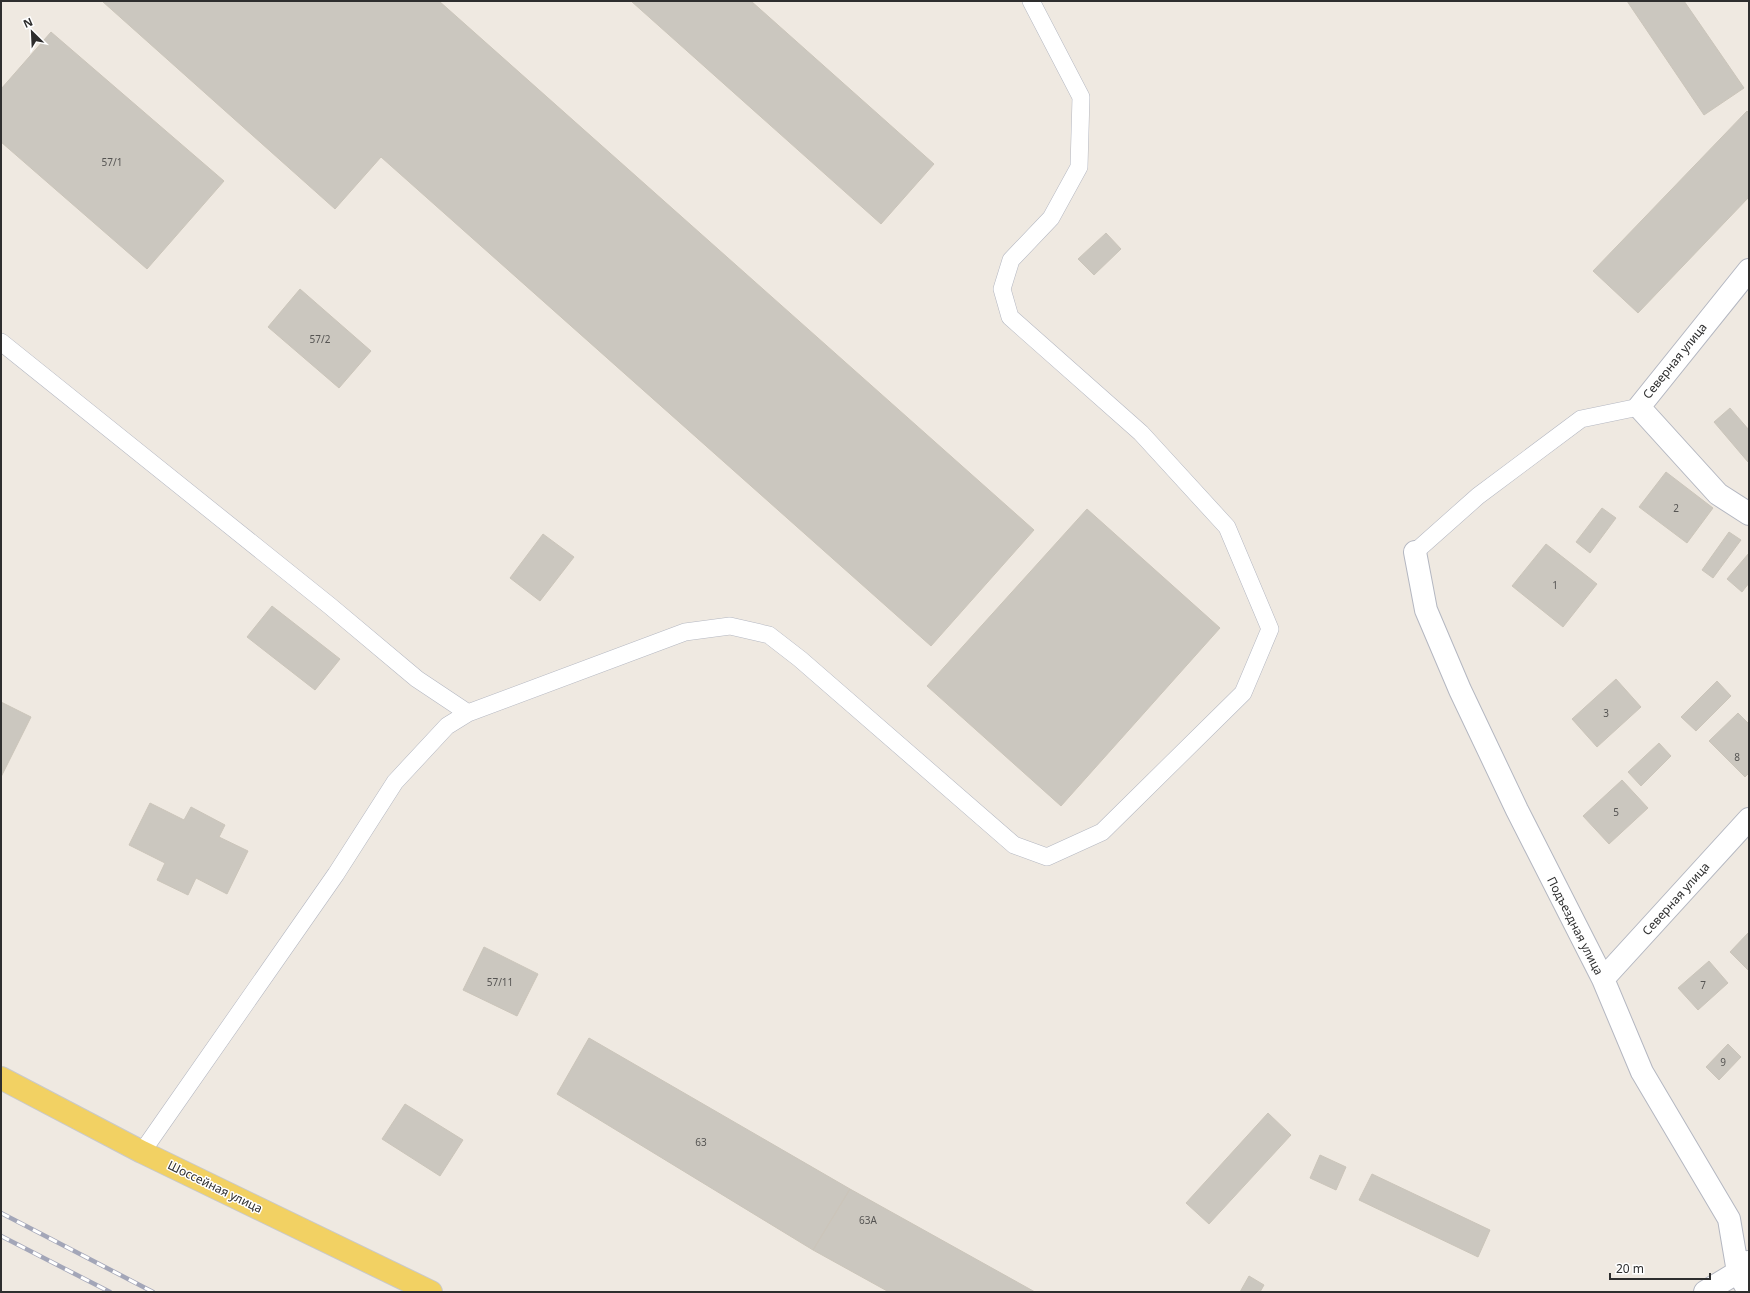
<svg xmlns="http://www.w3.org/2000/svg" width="1750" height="1293" viewBox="0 0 1750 1293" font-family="'Noto Sans',sans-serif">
  <rect width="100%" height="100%" fill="#efe9e1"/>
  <path fill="#cbc7bf" stroke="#cbc5ba" d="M102,1H439L1034,530L931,646L381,157L335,209Z
    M631,1H751L934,164L881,224Z
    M1627,1H1684L1744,88L1704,115Z
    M51,32L224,181L147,269L1,142V89Z
    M1747,111L1749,113V197L1638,313L1593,271Z
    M1106,233L1121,249L1094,275L1078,259Z
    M300,289L371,351L339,388L268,327Z
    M1730,408L1749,430L1748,462L1714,422Z
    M1666,472L1713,508L1687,543L1639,507Z
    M1602,508L1616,518L1590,553L1576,542Z
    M1087,509L1220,628L1061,806L927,686Z
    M1729,532L1741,540L1713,578L1702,570Z
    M543,534L574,557L540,601L510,578Z
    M1546,544L1597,584L1563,627L1512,586Z
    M1749,553V583L1742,592L1727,579Z
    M272,606L340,659L315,690L247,637Z
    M1616,679L1641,707L1597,747L1572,719Z
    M1717,681L1731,696L1696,731L1681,717Z
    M1,702L31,717L1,777Z
    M1738,713L1749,724V773L1745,777L1709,741Z
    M1659,743L1671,756L1641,786L1628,772Z
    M1622,780L1648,808L1609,844L1583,816Z
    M150,803L184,820L191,807L225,825L219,837L248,851L227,894L196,878L188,895L157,880L165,863L129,845Z
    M1749,932V971L1730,952Z
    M484,947L538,974L517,1016L463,990Z
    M1709,961L1728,983L1698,1010L1678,988Z
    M589,1038L850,1189L813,1250L557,1094Z
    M1728,1044L1741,1057L1719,1080L1706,1067Z
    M405,1104L463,1140L440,1176L382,1139Z
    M1268,1113L1291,1135L1209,1224L1186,1203Z
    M1320,1155L1346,1167L1336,1190L1310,1178Z
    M1372,1174L1490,1230L1478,1257L1359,1200Z
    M850,1189L1035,1292H889L813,1250Z
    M1249,1276L1264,1285L1260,1292H1240Z"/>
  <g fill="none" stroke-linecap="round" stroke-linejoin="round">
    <defs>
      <path id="lane" d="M1,342L330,606L417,679L468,713
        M1415,552L1478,496L1581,419L1639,407
        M142,1152L336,874L395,782L447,726L468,713L685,632L730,626L769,635L800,659L1014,845L1047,857L1102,832L1243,693L1270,629L1227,527L1141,433L1010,317L1002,289L1011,260L1051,218L1079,167L1081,97L1031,1"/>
      <path id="street" d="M1749,270L1639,407L1718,494L1749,514
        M1415,552L1426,610L1460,690L1517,810L1603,979L1642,1072L1729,1219L1738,1272L1749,1292
        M1603,979L1749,819
        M1705,1292L1738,1272L1748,1262"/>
      <path id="primary" d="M1,1078L142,1152L431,1292"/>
    </defs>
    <use href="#lane" stroke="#b4b7c1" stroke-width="18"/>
    <use href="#street" stroke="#b4b7c1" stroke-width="24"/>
    <use href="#primary" stroke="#c9c9c9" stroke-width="24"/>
    <use href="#lane" stroke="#fff" stroke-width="17"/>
    <use href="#street" stroke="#fff" stroke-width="22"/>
    <use href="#primary" stroke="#f2d163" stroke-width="22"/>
    <defs>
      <path id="rail" d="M1,1213L153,1292
        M1,1236L110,1292"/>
    </defs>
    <use href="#rail" stroke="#a3a6b8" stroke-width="4.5"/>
    <use href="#rail" stroke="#fff" stroke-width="3" stroke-dasharray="9" stroke-linecap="butt"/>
  </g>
  <g text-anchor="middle" stroke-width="3" stroke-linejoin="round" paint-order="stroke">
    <g font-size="10" fill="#555452">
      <text x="112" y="166">57/1</text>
      <text x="320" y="343">57/2</text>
      <text x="1676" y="512">2</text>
      <text x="1555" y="589">1</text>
      <text x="1606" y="717">3</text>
      <text x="1737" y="761">8</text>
      <text x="1616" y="816">5</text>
      <text x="500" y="986">57/11</text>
      <text x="1703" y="989">7</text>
      <text x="1723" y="1066">9</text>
      <text x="701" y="1146">63</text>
      <text x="868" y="1224">63А</text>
    </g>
    <g font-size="12" fill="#2e2e2e" stroke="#fff">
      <text transform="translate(1675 361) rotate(-51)" y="4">Северная улица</text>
      <text transform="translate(1676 899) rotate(-48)" y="4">Северная улица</text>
      <text transform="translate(1575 926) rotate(63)" y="4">Подъездная улица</text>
      <text transform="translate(215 1187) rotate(26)" y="4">Шоссейная улица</text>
    </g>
  </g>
  <rect width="1750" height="1293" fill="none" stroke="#2e2e2e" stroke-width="4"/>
  <g transform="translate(32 32) rotate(336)" stroke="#ffffff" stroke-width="3" paint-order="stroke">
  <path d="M0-3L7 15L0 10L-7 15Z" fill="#2e2e2e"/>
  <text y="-6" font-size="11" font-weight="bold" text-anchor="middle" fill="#2e2e2e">N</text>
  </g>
  <path d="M1610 1273v6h100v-6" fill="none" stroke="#2e2e2e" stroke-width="2"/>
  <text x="1616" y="1273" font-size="12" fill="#2e2e2e" stroke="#ffffff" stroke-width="3" paint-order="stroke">20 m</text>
</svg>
